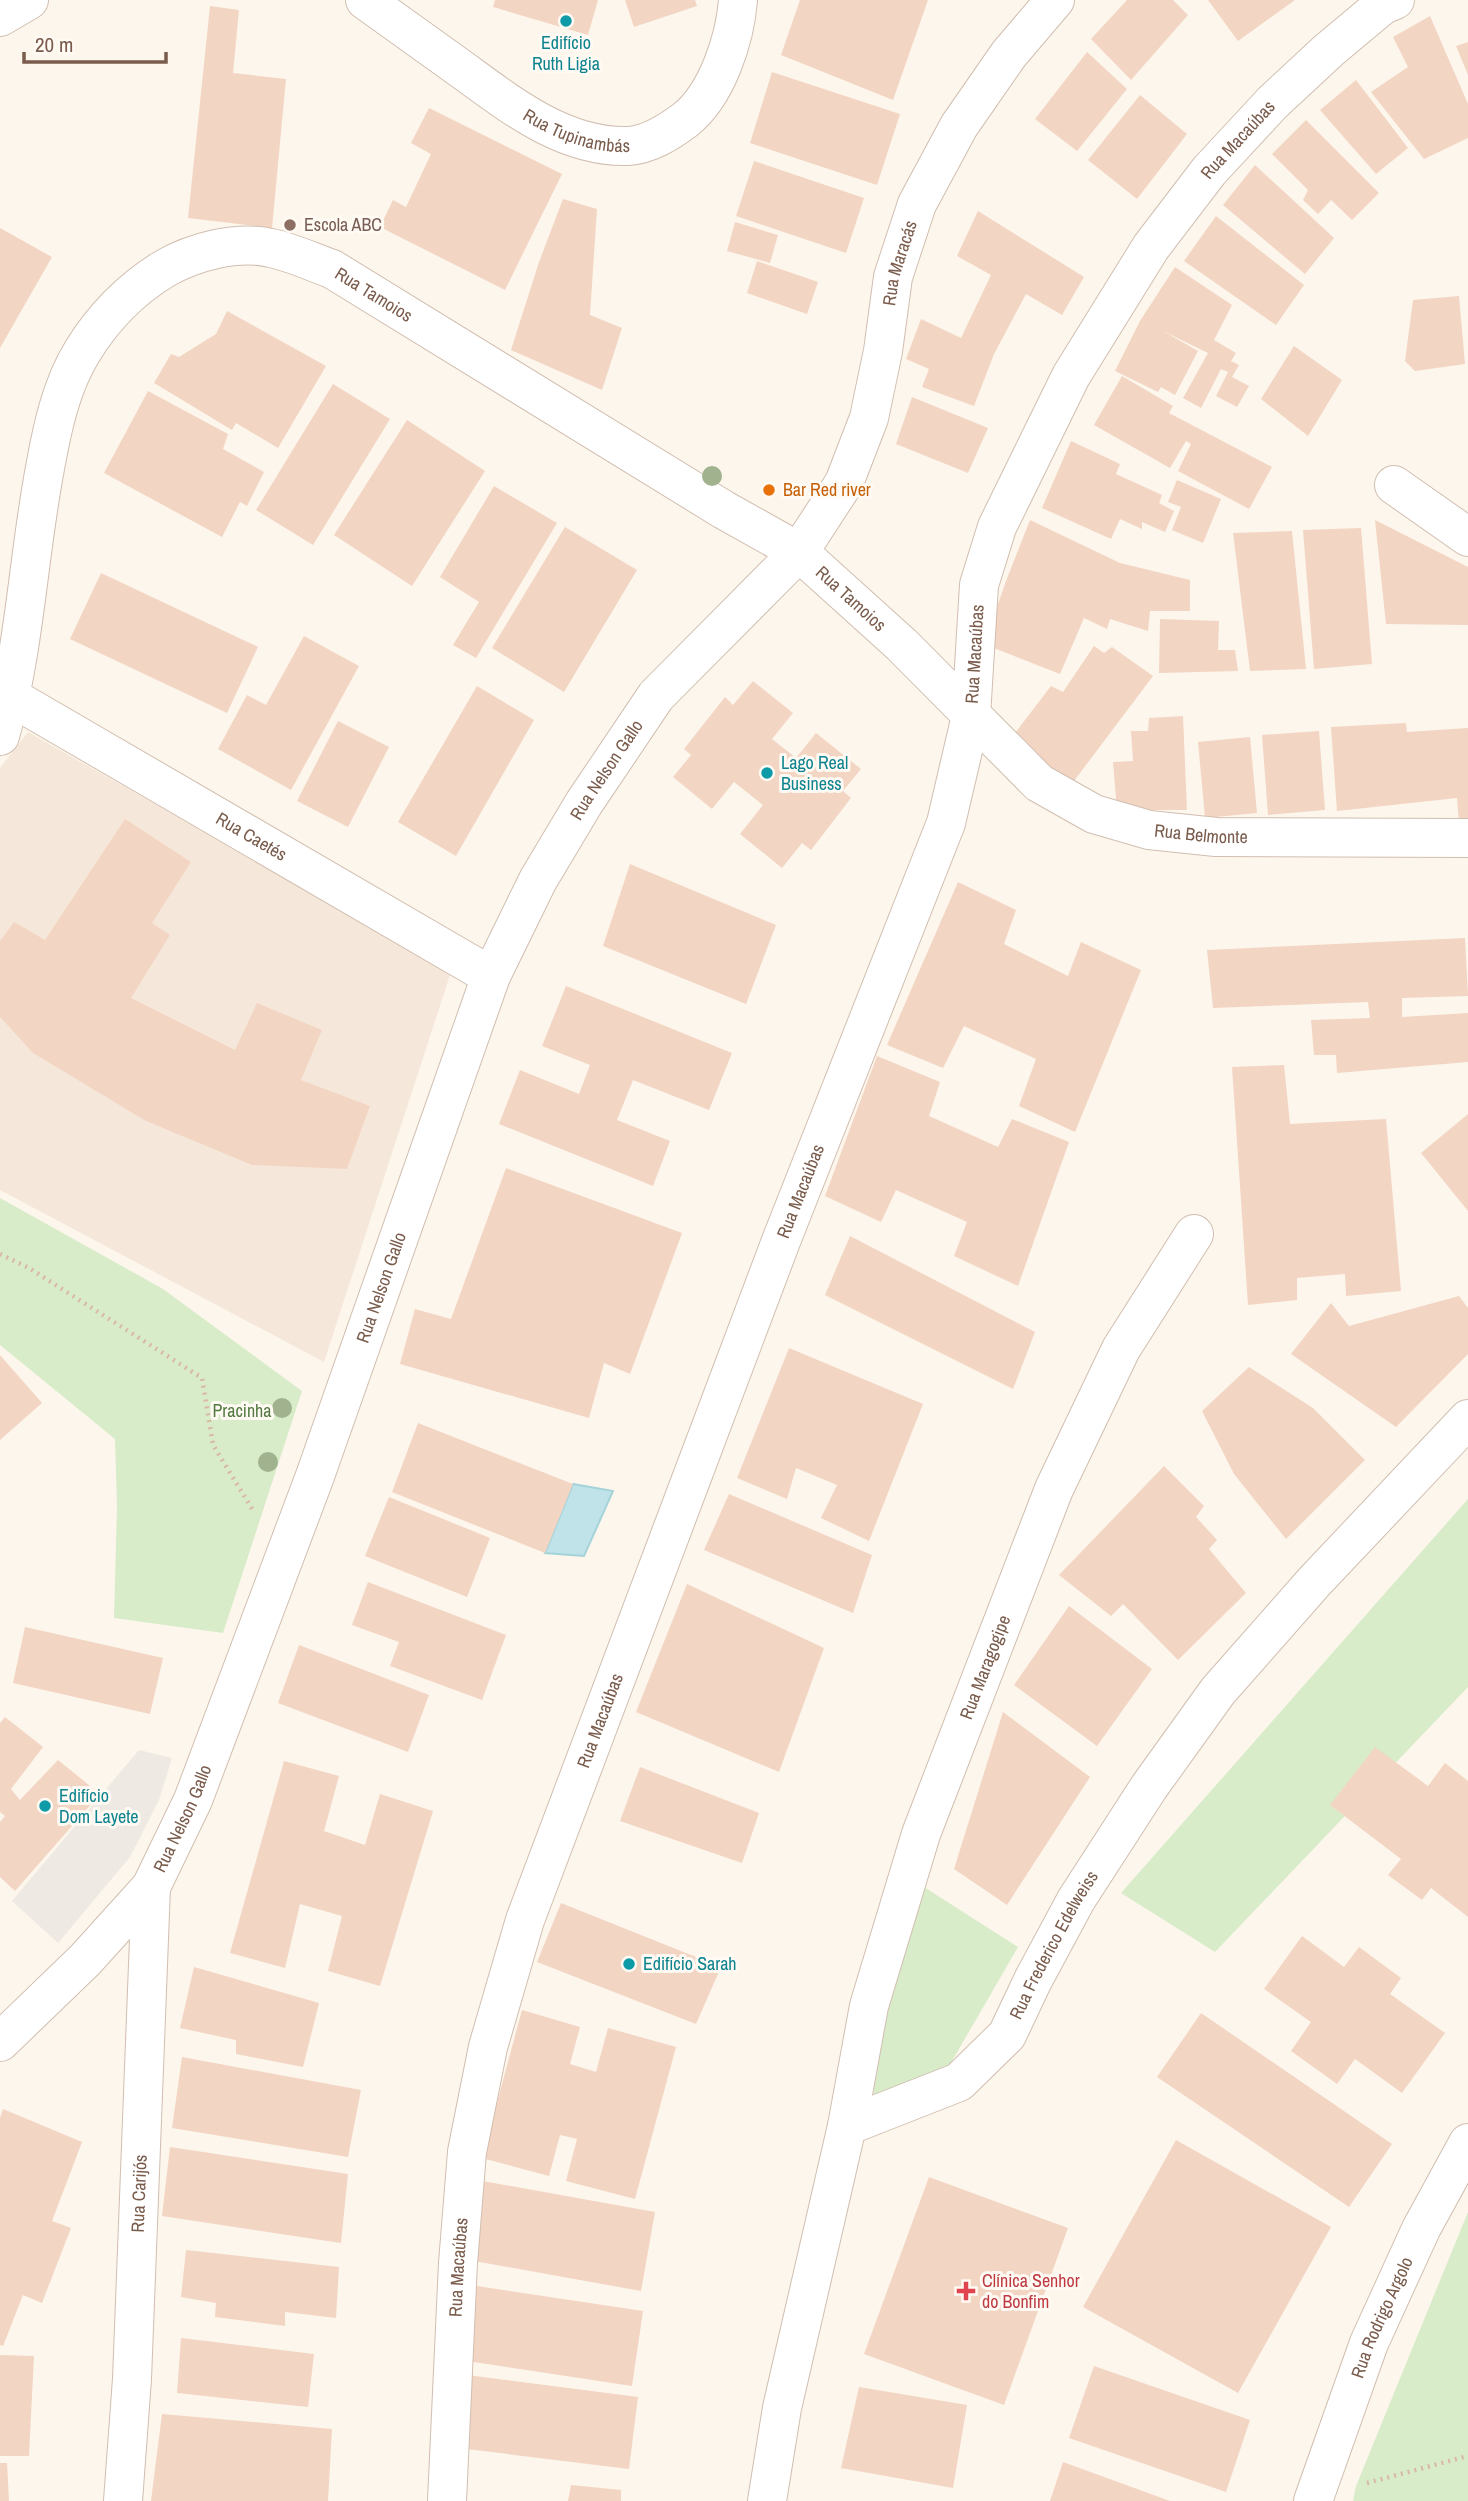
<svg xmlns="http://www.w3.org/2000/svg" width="1468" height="2501" viewBox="0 0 1468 2501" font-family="'Archivo Narrow',sans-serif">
  <rect width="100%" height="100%" fill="#fdf6ec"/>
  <path fill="#f5e8da" d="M28,732L451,972L324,1362L0,1190V768Z"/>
  <path fill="#efe9e4" d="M139,1750L172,1758L159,1800L130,1857L58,1943L12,1901Z"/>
  <path fill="#d8ecc9" d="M0,1198L163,1289L302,1391L223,1633L114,1618L117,1506L115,1439L0,1345Z
    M1468,1499V1687L1215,1952L1121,1893Z
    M924,1887L1018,1947L948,2068L874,2099L872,2063Z
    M1468,2212V2501H1353L1356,2486Z"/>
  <path fill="#bfe3e8" stroke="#a5d3da" stroke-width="2" d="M573,1484L613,1491L584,1556L545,1553Z"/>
  <path fill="#f3d5c3" d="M495,0H598L588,35L493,7Z
    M625,0H695L697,6L634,27Z
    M800,0H928L893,100L781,55Z
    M1127,0H1173L1188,15L1131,80L1091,39Z
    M1208,0H1295L1238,41Z
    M210,6L239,10L233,73L286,79L272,228L188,218Z
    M1430,16L1468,104V138L1424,159L1371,92L1408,67L1393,37Z
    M1468,42V75L1456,46Z
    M1087,52L1127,89L1077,151L1035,119Z
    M772,72L900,114L877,185L750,143Z
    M1356,80L1408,148L1376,174L1320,110Z
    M1140,95L1187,134L1137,199L1088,160Z
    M429,108L562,174L505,290L380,227L393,200L406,207L431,154L411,143Z
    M1306,120L1379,193L1352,220L1331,200L1318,214L1303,200L1308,190L1272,154Z
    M754,161L864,198L846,253L736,216Z
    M1255,165L1334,238L1305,274L1223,205Z
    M563,199L597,209L590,315L622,328L602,390L511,350L539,262Z
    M978,211L1084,277L1062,315L1026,294L994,354L974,406L922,387L929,369L906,359L921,319L961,338L991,275L957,256Z
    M1216,216L1304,285L1276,325L1184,261Z
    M735,222L778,235L770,263L727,251Z
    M0,228L52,257L0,348Z
    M757,261L818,282L807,314L747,293Z
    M1175,267L1232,305L1214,340L1236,353L1231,361L1239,365L1232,377L1249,386L1237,407L1216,396L1228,372L1221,369L1201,408L1183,398L1208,353L1163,331L1198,351L1175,395L1161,387L1158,392L1115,371L1140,321Z
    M1459,296L1465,364L1415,371L1405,361L1413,300Z
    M227,311L326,366L278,448L236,423L232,430L154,383L171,354L179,357L216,334Z
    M1294,346L1342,380L1308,436L1261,399Z
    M1122,376L1173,406L1169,413L1272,467L1249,509L1178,471L1191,444L1186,441L1170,468L1094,425Z
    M333,384L390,419L313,545L256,510Z
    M148,391L228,434L223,449L264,472L247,506L240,502L222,537L104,473Z
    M912,397L988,428L968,473L896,444Z
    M407,420L485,471L412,586L334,535Z
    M1071,441L1120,464L1116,474L1162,495L1159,503L1174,511L1165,532L1142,522V529L1120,519L1111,539L1042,508Z
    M1177,480L1221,499L1203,543L1172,530L1181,507L1168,502Z
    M494,486L557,523L476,658L453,645L479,602L440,577Z
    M1030,520L1120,563L1190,580V611H1150L1148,631L1110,619L1107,629L1084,618L1060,674L984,644L1006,581Z
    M1375,520L1468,567V625L1386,624Z
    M565,527L637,570L564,692L492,648Z
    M1361,528L1372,664L1314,669L1303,530Z
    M1292,531L1306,669L1250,671L1233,533Z
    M101,573L258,647L227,713L70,639Z
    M1160,619L1219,621L1218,650H1235L1238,671L1159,673Z
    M304,636L359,666L291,790L218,749L247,695L266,705Z
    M1094,646L1104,653L1112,647L1153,676L1071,785L1012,737L1051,686L1063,692Z
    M753,681L793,713L772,739L796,758L816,733L861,769L843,791L851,798L811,850L802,843L782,868L740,834L763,805L734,782L712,809L673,777L691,755L684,749L725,697L733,705Z
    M477,686L534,720L456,856L398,822Z
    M1183,716L1187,810H1117L1113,762L1133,761L1131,731H1148L1149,718Z
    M338,721L389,747L348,827L297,801Z
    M1406,723L1407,732L1468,728V822L1459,823L1457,798L1337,811L1331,727Z
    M1319,731L1325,810L1268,815L1262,735Z
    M1250,737L1257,813L1205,818L1198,742Z
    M125,819L191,862L152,923L170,935L131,998L235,1050L257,1003L322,1030L301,1080L370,1106L347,1169L252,1165L146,1121L33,1053L0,1017V941L14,922L45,940Z
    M630,864L776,925L746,1004L603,946Z
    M958,882L1016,910L1004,944L1068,976L1081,942L1141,970L1075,1132L1019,1106L1036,1059L964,1026L943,1068L887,1045Z
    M1465,938L1468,996L1402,998V1017L1468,1013V1062L1337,1073L1336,1055H1314L1311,1020L1370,1018L1368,1002L1213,1008L1207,950Z
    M566,986L732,1053L709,1110L633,1080L617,1120L670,1141L653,1186L499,1124L520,1070L579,1094L590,1065L542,1046Z
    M877,1056L940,1082L929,1116L998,1147L1012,1119L1069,1142L1018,1286L954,1256L967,1222L896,1190L881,1222L825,1196Z
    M1284,1065L1290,1124L1386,1119L1401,1291L1346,1296L1345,1274L1297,1278V1300L1248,1305L1232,1067Z
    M1468,1114V1211L1421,1153Z
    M506,1168L682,1233L630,1374L604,1363L589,1418L400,1364L415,1309L451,1319Z
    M850,1236L1035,1332L1013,1389L825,1295Z
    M1459,1296L1468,1308V1354L1396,1427L1291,1354L1331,1303L1349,1326Z
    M789,1348L923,1404L869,1541L821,1518L837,1485L796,1468L787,1499L737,1478Z
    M0,1355L42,1403L0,1440Z
    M1249,1367L1313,1408L1365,1460L1286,1539L1234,1474L1202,1411Z
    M418,1423L573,1484L545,1553L392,1492Z
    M1164,1466L1204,1506L1196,1517L1217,1540L1209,1549L1246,1593L1178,1660L1123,1604L1111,1616L1059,1575Z
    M729,1494L872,1555L853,1613L704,1550Z
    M389,1497L490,1538L467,1597L365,1556Z
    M368,1582L506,1635L482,1700L390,1666L399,1642L352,1625Z
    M687,1584L824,1648L779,1772L636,1712Z
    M1069,1606L1152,1669L1097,1746L1014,1685Z
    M25,1627L163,1658L150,1714L13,1683Z
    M299,1645L429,1695L408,1752L278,1703Z
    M1003,1712L1090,1777L1007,1905L954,1869Z
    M5,1717L43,1747L11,1789L20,1800L58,1760L100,1794L15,1891L0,1877V1822L5,1816L0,1812V1723Z
    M1375,1747L1428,1786L1445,1763L1468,1781V1917L1431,1888L1422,1900L1388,1875L1401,1859L1330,1805Z
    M284,1761L339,1776L324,1831L365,1845L380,1794L433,1811L380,1986L328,1971L342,1916L300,1904L285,1968L230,1953Z
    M640,1767L759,1813L742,1863L620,1821Z
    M561,1903L721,1967L696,2024L537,1962Z
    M1302,1936L1344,1967L1359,1947L1401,1978L1390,1994L1445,2033L1402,2093L1355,2059L1337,2084L1291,2051L1311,2022L1264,1989Z
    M194,1967L319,2003L303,2067L236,2054V2040L180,2028Z
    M522,2010L580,2027L570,2064L596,2072L608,2028L676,2047L635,2199L566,2181L577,2139L560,2135L549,2176L482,2158Z
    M1201,2013L1392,2144L1349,2207L1157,2077Z
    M182,2057L361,2090L348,2157L172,2128Z
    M3,2109L82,2142L52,2221L71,2228L42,2303L23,2295L3,2346L0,2345V2118Z
    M1176,2140L1331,2227L1238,2393L1083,2307Z
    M170,2147L348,2174L341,2243L162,2216Z
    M929,2177L1068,2228L1004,2405L864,2354Z
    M477,2180L655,2212L641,2291L463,2259Z
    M186,2250L339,2267L336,2318L285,2312V2326L215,2317L216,2303L181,2297Z
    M464,2284L643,2311L632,2386L454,2359Z
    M181,2338L314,2354L308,2407L177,2393Z
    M0,2355L34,2356L29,2456H0Z
    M1094,2366L1250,2420L1226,2492L1069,2438Z
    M459,2374L638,2397L629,2469L450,2447Z
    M859,2387L967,2405L953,2488L841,2468Z
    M162,2414L332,2429L328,2501H151Z
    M1063,2462L1170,2501H1050Z
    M0,2463H7L9,2501H0Z
    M571,2485L621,2490V2501H568Z"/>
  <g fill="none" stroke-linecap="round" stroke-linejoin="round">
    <defs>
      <g id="street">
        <path id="s1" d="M365,0C396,22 426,44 457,66C507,102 562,148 628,146C649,145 669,132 685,120C717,95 735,39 738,0"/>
        <path d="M0,17L29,0"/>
        <path d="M1394,485L1468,537"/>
        <path id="s2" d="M11,697L491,976"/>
        <path id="s3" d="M0,736C25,649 28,557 45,468C52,429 61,386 82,352C102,319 131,289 164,269C193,252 237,240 271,248C291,252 312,262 332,269L724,510L799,552L902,645L1039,783L1094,814L1149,830L1216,837L1468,838"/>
        <path id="s4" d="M0,2042L85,1960L151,1887L193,1800L315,1476L491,976L538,880L584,803L656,696L799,552L844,483L869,418L883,351L893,277L917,204L959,126L1009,54L1055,0"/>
        <path id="s5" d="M847,2126L959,2082L1007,2035L1033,1980L1076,1900L1149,1787L1218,1691L1314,1582L1468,1419"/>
        <path id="s6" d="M123,2501L132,2379L151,1887"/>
        <path id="s7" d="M447,2501L458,2263L467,2152L488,2047L525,1920L781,1241L946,823L971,716L979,585L997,527L1071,376L1151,247L1209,171L1273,102L1329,50L1383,5L1395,0"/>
        <path id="s8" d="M767,2501L782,2408L847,2126L869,2006L921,1834L1054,1489L1121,1349L1194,1234"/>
        <path id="s9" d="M1313,2501L1369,2343L1421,2229L1468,2143"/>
      </g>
    </defs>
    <use href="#street" stroke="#d1beb0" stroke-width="40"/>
    <path stroke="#d9b8a5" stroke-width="4.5" stroke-dasharray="2 5" stroke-linecap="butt" d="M0,1254L29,1268L202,1378L213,1445L254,1512
      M1367,2483L1468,2456"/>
    <use href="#street" stroke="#fff" stroke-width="38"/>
  </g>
  <g fill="#a0b28e">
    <circle cx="712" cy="476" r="10"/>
    <circle cx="282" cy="1408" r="10"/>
    <circle cx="268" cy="1462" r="10"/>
  </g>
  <g fill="#0f9aa8" stroke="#fffaf3" stroke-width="2.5">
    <circle cx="566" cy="21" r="7"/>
    <circle cx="767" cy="773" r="7"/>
    <circle cx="45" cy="1806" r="7"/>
    <circle cx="629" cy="1964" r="7"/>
  </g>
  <circle fill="#8d6e63" stroke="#fffaf3" stroke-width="2.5" cx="290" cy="225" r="7"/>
  <circle fill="#e8710a" stroke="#fffaf3" stroke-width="2.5" cx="769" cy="490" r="7"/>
  <path fill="#e0444e" stroke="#fffaf3" stroke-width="2.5" d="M962.5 2280.5h7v7h7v7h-7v7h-7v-7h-7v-7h7z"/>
  <g text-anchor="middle" stroke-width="6" stroke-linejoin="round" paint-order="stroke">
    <g font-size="18" fill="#0d838f" stroke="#fffaf3" text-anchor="start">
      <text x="566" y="49" text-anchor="middle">Edifício<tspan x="566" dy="21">Ruth Ligia</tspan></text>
      <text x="781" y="769">Lago Real<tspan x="781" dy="21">Business</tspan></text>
      <text x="59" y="1802">Edifício<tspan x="59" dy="21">Dom Layete</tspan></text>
      <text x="643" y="1970">Edifício Sarah</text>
    </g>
    <g font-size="18" fill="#7a5c4d" stroke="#fffaf3">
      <text dy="6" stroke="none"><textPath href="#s1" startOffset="252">Rua Tupinambás</textPath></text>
      <text dy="6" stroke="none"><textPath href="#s7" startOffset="2524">Rua Macaúbas</textPath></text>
      <text dy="6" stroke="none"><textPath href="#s4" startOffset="2028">Rua Maracás</textPath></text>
      <text dy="6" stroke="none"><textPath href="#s3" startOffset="737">Rua Tamoios</textPath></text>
      <text dy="6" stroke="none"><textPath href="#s3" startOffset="1304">Rua Tamoios</textPath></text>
      <text dy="6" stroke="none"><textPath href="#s7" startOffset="1936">Rua Macaúbas</textPath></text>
      <text dy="6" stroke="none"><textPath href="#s4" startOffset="1426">Rua Nelson Gallo</textPath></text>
      <text dy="6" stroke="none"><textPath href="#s3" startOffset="1740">Rua Belmonte</textPath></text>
      <text dy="6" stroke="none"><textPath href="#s2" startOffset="278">Rua Caetés</textPath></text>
      <text dy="6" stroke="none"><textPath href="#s7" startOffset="1368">Rua Macaúbas</textPath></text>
      <text dy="6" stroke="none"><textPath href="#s4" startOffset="859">Rua Nelson Gallo</textPath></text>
      <text dy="6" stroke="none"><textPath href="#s8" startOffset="864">Rua Maragogipe</textPath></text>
      <text dy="6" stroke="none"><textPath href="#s7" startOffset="802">Rua Macaúbas</textPath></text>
      <text dy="6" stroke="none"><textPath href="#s4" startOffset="292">Rua Nelson Gallo</textPath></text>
      <text dy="6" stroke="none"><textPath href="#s5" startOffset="289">Rua Frederico Edelweiss</textPath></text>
      <text dy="6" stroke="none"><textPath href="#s6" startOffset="308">Rua Carijós</textPath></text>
      <text dy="6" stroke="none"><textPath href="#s7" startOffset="234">Rua Macaúbas</textPath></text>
      <text dy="6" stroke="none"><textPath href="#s9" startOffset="196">Rua Rodrigo Argolo</textPath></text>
    </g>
    <g font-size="18" fill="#785e54" stroke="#fffaf3" text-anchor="start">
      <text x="304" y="231">Escola ABC</text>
    </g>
    <g font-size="18" fill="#c56008" stroke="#fffaf3" text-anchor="start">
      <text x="783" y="496">Bar Red river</text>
    </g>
    <g font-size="18" fill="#537a41" stroke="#fffaf3">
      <text x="242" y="1417">Pracinha</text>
    </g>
    <g font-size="18" fill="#be3a42" stroke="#fffaf3" text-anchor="start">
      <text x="982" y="2287">Clínica Senhor<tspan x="982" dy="21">do Bonfim</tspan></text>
    </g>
  </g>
  <path d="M24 52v10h142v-10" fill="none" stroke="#7a5c4d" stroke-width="3.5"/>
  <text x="35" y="52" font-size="21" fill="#7a5c4d" stroke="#fffaf3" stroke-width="5" paint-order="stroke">20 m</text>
</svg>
